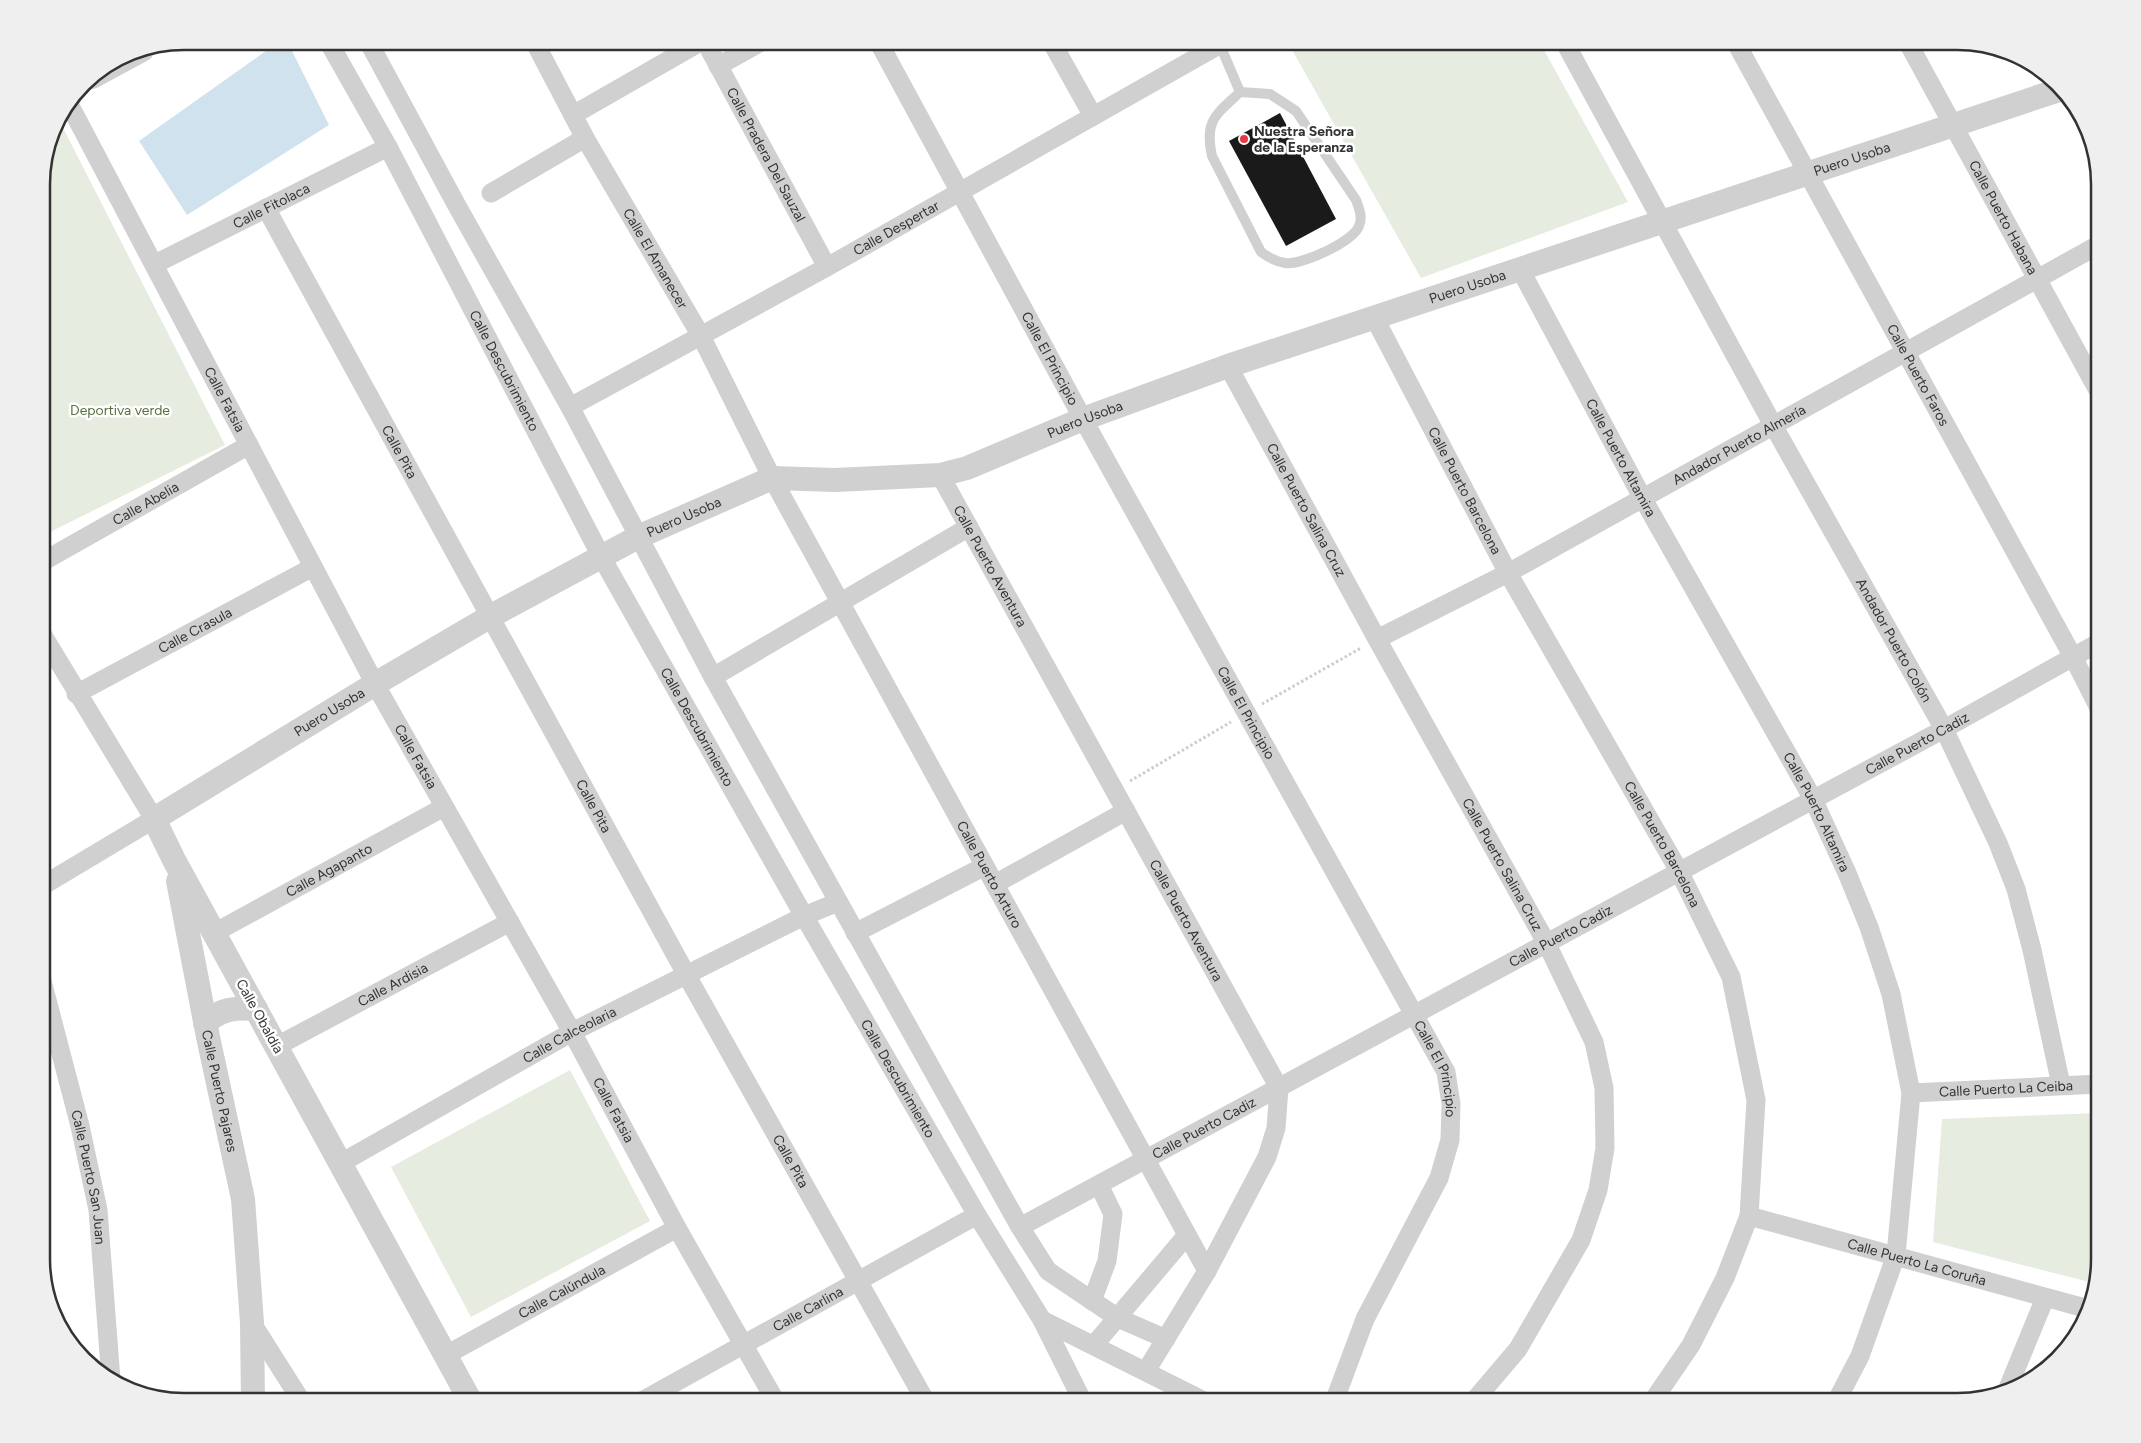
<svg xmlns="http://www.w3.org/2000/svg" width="2141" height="1443" viewBox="0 0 2141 1443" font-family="Figtree,sans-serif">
  <rect width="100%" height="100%" fill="#fff"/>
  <path fill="#e6ecdf" d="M1287,41H1539L1628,202L1421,278Z
    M59,120L225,445L42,536V175L52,129Z
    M570,1070L650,1221L471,1317L391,1167Z
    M2100,1113V1259L2093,1283L1933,1242L1942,1119Z"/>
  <path fill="#cfe2ee" d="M280,41H287L329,125L187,215L139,141Z"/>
  <path fill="#1a1a1a" d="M1280,113L1336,219L1286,246L1229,141Z"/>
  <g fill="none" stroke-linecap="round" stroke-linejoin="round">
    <path stroke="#cdcdcd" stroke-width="3" stroke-dasharray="2.5 2.5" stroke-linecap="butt" d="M1262,704L1361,648
      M1130,781L1231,722"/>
    <path stroke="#d0d0d0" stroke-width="10" d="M1220,45L1240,92
      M1240,92L1270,94L1296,111L1356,200C1359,208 1363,218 1359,226C1353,242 1302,265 1285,263C1276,262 1268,257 1261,252L1212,156C1204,120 1216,115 1240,92Z"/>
    <g stroke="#d0d0d0" stroke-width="19">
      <path id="s1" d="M328,41L388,147L602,558L804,916L977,1215L1042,1320L1083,1402"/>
      <path d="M368,41L456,204L570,407L713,677L1020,1227L1048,1271L1118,1318L1166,1339"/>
      <path id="s2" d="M534,41L585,138L701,336L772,478L1207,1271"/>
      <path id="s3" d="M705,41L827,267"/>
      <path id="s4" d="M878,41L1083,419L1446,1072L1451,1104L1450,1140L1439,1178L1365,1319L1334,1402"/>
      <path d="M1051,41L1093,116"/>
      <path id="s5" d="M1564,41L1773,425L1944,729L1998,843L2016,889L2032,950L2061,1085"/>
      <path id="s6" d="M1735,41L2073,657L2100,710"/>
      <path id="s7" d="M1907,41L2100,394"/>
      <path d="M718,66L763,41"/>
      <path id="s8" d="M69,104L375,684L572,1032L677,1228L776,1402"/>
      <path d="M573,115L702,41"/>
      <path d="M491,193L585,138"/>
      <path id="s9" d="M266,208L686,974L926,1402"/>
      <path id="s10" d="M155,264L388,147"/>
      <path id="s11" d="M1520,269L1642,497L1813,799L1847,873L1869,927L1891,994L1911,1093L1896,1255L1860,1356L1836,1402"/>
      <path id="s12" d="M1374,317L1508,573L1679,871L1731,977L1756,1100L1749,1216L1725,1278L1691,1345L1652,1402"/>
      <path id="s13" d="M1228,366L1377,639L1547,944L1594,1042L1604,1088L1605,1148L1598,1190L1581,1240L1518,1349L1473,1402"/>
      <path id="s14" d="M570,407L827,267L1226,41"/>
      <path id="s15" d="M940,475L1279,1088L1276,1128L1267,1157L1207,1271L1146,1371"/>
      <path id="s16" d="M42,562L249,445"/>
      <path d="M42,634L154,819L42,886"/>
      <path id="s17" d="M1377,639L1508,573L2100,244"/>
      <path d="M713,677L969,527"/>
      <path id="s18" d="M76,694L313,567"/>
      <path d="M995,884L1126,811"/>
      <path id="s19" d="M214,933L444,807"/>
      <path d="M855,933L985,866"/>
      <path id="s20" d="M42,981L80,1126L98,1210L111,1380"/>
      <path id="s21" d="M277,1046L510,922"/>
      <path id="s22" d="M1911,1093L2100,1084"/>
      <path id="s23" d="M341,1163L572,1032L804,916L838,902"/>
      <path id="s24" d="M1749,1216L2085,1308"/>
      <path id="s25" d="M1020,1227L1944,729L2100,642"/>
      <path d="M1092,1301L1107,1261L1113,1214L1099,1185"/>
      <path d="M1042,1320L1206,1402"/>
      <path d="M252,1323L302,1402"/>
      <path d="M1094,1345L1187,1235"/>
      <path id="s26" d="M446,1355L677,1228"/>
      <path d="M2008,1388L2045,1298"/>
      <path id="s27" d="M640,1402L977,1215"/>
    </g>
    <g stroke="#d0d0d0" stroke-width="24">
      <path d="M92,77L142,50"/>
      <path id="s28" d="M178,881L208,1037L243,1199L252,1323L253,1402"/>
      <path d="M205,1023C221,1009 235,1007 256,1009"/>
      <path id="s29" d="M471,1402L174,860L154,819L375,684L491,616L638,537L772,478L835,480L940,475L967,468L1083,419L1228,366L2059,90"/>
    </g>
  </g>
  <circle fill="#e63946" stroke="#fff" stroke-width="2" cx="1244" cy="139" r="5"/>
  <g text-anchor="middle" stroke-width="5" stroke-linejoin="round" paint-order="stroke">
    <g font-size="14" font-weight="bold" fill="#333" stroke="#fff" text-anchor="start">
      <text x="1254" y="136">Nuestra Señora<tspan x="1254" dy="16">de la Esperanza</tspan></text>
    </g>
    <g font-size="14" fill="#333" stroke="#fff">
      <text dy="5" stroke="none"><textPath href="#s3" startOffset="129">Calle Pradera Del Sauzal</textPath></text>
      <text dy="5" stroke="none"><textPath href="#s29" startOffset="2504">Puero Usoba</textPath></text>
      <text dy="5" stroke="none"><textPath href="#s10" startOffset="130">Calle Fitolaca</textPath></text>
      <text dy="5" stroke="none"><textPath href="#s7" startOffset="201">Calle Puerto Habana</textPath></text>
      <text dy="5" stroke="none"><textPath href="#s14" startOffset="372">Calle Despertar</textPath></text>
      <text dy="5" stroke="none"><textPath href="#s2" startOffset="249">Calle El Amanecer</textPath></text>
      <text dy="5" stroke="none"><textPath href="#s29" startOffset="2099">Puero Usoba</textPath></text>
      <text dy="5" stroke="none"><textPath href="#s4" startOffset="361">Calle El Principio</textPath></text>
      <text dy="5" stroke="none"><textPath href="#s1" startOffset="374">Calle Descubrimiento</textPath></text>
      <text dy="5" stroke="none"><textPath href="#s6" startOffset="381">Calle Puerto Faros</textPath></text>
      <text dy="5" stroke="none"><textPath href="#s8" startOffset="334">Calle Fatsia</textPath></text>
      <text dy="5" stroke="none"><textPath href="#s29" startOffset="1694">Puero Usoba</textPath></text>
      <text dy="5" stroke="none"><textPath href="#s17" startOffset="411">Andador Puerto Almería</textPath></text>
      <text dy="5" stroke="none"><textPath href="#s9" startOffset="278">Calle Pita</textPath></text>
      <text dy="5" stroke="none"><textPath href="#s11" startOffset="214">Calle Puerto Altamira</textPath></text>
      <text dy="5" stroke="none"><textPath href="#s12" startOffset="196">Calle Puerto Barcelona</textPath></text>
      <text dy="5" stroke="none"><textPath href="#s16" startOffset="119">Calle Abelia</textPath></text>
      <text dy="5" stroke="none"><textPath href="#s13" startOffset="164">Calle Puerto Salina Cruz</textPath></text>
      <text dy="5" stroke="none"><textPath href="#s29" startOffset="1274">Puero Usoba</textPath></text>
      <text dy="5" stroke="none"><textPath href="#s15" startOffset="104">Calle Puerto Aventura</textPath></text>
      <text dy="5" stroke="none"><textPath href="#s18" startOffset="135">Calle Crasula</textPath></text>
      <text dy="5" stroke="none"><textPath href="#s5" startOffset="684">Andador Puerto Colón</textPath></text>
      <text dy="5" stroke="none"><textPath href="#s29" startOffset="869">Puero Usoba</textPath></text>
      <text dy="5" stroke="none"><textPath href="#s4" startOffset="766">Calle El Principio</textPath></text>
      <text dy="5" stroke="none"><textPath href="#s1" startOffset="779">Calle Descubrimiento</textPath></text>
      <text dy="5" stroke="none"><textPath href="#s25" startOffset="1019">Calle Puerto Cadiz</textPath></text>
      <text dy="5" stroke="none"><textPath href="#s8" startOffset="739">Calle Fatsia</textPath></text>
      <text dy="5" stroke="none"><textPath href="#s9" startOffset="682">Calle Pita</textPath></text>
      <text dy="5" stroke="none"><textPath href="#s11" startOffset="619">Calle Puerto Altamira</textPath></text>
      <text dy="5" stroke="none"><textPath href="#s12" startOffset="601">Calle Puerto Barcelona</textPath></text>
      <text dy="5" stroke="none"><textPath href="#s13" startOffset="569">Calle Puerto Salina Cruz</textPath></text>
      <text dy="5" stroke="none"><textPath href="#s19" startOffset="131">Calle Agapanto</textPath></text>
      <text dy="5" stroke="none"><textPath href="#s2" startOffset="950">Calle Puerto Arturo</textPath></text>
      <text dy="5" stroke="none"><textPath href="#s15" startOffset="509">Calle Puerto Aventura</textPath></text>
      <text dy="5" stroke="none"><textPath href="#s25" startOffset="614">Calle Puerto Cadiz</textPath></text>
      <text dy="5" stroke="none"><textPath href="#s21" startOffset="131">Calle Ardisia</textPath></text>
      <text transform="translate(260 1016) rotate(61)" y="5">Calle Obaldía</text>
      <text dy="5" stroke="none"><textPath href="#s23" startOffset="262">Calle Calceolaria</textPath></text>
      <text dy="5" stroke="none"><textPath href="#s4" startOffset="1171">Calle El Principio</textPath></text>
      <text dy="5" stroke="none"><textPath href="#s1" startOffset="1184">Calle Descubrimiento</textPath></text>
      <text dy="5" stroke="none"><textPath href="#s22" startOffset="95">Calle Puerto La Ceiba</textPath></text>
      <text dy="5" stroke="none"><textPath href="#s28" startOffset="214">Calle Puerto Pajares</textPath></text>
      <text dy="5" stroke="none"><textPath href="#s8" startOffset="1144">Calle Fatsia</textPath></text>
      <text dy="5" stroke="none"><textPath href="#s25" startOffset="209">Calle Puerto Cadiz</textPath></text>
      <text dy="5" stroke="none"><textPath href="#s9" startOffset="1088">Calle Pita</textPath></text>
      <text dy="5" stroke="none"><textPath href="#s20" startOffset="202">Calle Puerto San Juan</textPath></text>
      <text dy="5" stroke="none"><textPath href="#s24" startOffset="174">Calle Puerto La Coruña</textPath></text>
      <text dy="5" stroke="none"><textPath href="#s26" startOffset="132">Calle Calúndula</textPath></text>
      <text dy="5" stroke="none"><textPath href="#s27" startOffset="192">Calle Carlina</textPath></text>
    </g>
    <g font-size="14" fill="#56703f" stroke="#fff">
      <text x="120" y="415">Deportiva verde</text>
    </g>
  </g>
  <path d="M0 0H2141V1443H0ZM184 50H1957A134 134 0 0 1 2091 184V1259A134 134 0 0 1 1957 1393H184A134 134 0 0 1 50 1259V184A134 134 0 0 1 184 50Z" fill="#efefef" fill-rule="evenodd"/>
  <path fill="none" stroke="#333" stroke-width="2.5" d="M184 50H1957A134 134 0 0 1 2091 184V1259A134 134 0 0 1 1957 1393H184A134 134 0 0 1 50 1259V184A134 134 0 0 1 184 50Z"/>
</svg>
